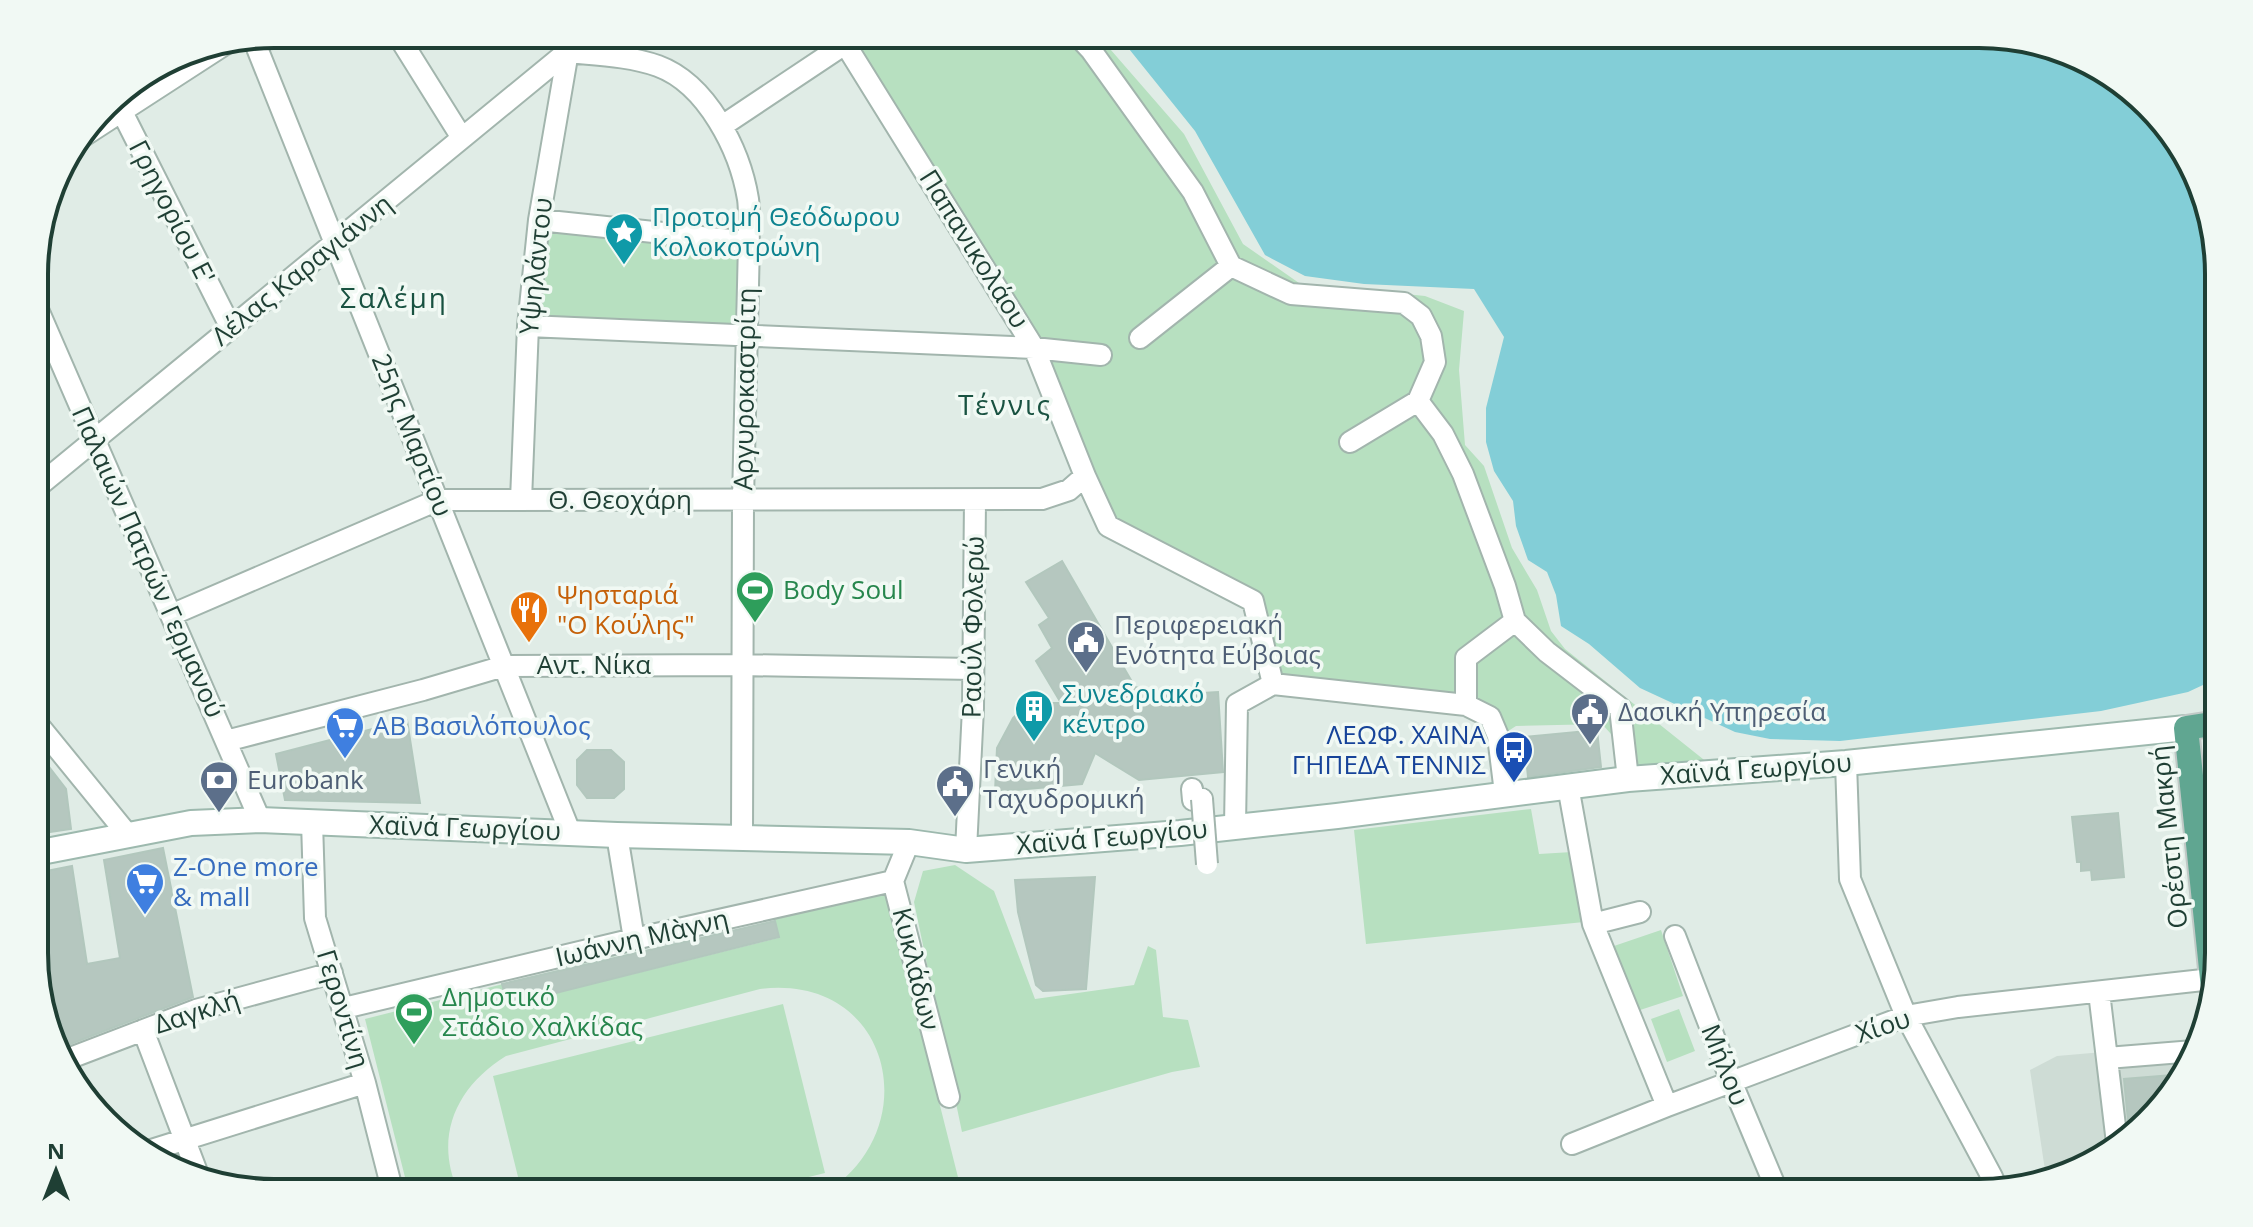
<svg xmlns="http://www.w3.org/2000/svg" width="2253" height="1227" viewBox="0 0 2253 1227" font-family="'Open Sans',sans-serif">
  <rect width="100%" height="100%" fill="#e0ece6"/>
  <path fill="#cedcd5" d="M2196,1044L2187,1072L2099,1161L2046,1177L2030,1070L2057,1056Z"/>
  <path fill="#b7e0c0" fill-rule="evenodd" d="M845,34H1097L1184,134L1243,244L1299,283L1425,296L1464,311L1459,370L1465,445L1484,466L1512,548L1537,590L1551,631L1565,649L1713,767L1646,773L1602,724L1516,726L1502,735L1497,717L1276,679L1256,599L1111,521L1036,341Z
    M539,220L749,242L746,335L528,326Z
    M1531,809L1539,854L1572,852L1584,922L1366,944L1354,830Z
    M955,865L994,891L1035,999L1134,985L1148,946L1156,950L1163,1017L1188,1020L1200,1067L1172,1072L962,1132L914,902L923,871Z
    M885,887L962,1193H825C928,1128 891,973 760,989L506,1056C456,1087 433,1137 459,1193H409L365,1019ZM773,917L778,938L508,1005L503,984Z
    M1661,930L1683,996L1637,1011L1614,946Z
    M783,1004L825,1173L744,1193H522L493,1076Z
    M1679,1009L1695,1051L1667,1062L1651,1019Z"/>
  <path fill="#83ced7" d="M1117,34H1979L2098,66L2179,141L2218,258V678L2188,692L2101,711L1840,741L1770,739L1735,732L1640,688L1589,644L1561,626L1556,595L1547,572L1528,560L1516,526L1513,501L1494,471L1486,442V408L1504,337L1474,289L1364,284L1305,276L1265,255L1195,131Z"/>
  <path fill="#b5c7bf" stroke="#b2c7bd" stroke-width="2" d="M1062,561L1135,687L1166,695L1218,692L1223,772L1139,780L1095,753L1082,784L995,792L997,748L1013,718L1029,703H1061L1036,661L1052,648L1039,625L1049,618L1026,582Z
    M407,720L420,803L285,800L276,754Z
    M1597,730L1601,767L1528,777L1524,737Z
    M36,750L66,789L71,829L36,834Z
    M587,750H611L624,762V789L614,798H587L577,785V760Z
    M2118,813L2124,877L2092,880L2091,870L2081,871V862H2077L2072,817Z
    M163,848L193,997L60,1048L36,984V873L72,866L87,964L120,958L104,860Z
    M1095,877L1086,989L1043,991L1036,985L1018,912L1015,880Z
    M775,921L779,937L508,1005L502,984Z
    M2186,1074L2129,1131L2124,1079Z"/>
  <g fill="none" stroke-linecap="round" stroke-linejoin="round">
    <defs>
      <path id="street" d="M397,34L462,138
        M839,34L1034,348L1085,476L1108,526L1253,601L1273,684
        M1076,34L1091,50L1193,192L1231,266L1291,294L1404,303L1421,316L1431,336L1435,362L1418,401L1350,442
        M253,38L570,832
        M114,96L231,328
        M722,126L845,44
        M82,137L227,43
        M539,220L749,242
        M36,305L260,820
        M528,326L1034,348L1101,355
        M1140,338L1231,266
        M1418,401L1443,434L1463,474L1505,586L1515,621L1466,658V705
        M36,488L567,52C598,55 630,56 658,66C707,84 740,150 748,199C750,213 748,228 749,242L743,500L742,837
        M521,500L528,326L539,220L571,34
        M171,615L438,500L1042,499L1069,490L1085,476
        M1515,621L1547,652L1620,708L1628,779
        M36,722L128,835
        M226,741L423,690L504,666L741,665L973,669
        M1846,763L1850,879L1906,1016L1992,1177L1998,1191
        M1568,786L1593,924L1667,1106
        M1192,789L1193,800L1202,799
        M312,822L315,918L365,1083L393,1193
        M1235,826L1237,704L1273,684L1466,705L1490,717L1498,736L1505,793
        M617,835L634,939
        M909,842L893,881L949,1097
        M966,850L973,708L975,500
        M1593,924L1640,912
        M1675,936L1731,1081L1778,1193
        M2099,992L2117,1143
        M344,1008L634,939L893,881
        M143,1030L197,1172
        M2107,1058L2194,1051
        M65,1060L196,1010L332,973
        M1572,1144L1667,1106L1906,1016L1958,1007L2212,979
        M145,1152L365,1083"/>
      <path id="secondary" d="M36,853L191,823L260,820L617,835L909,842L966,850L1180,833L1337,816L1628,779L1846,763L2186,728"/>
      <path id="primary" d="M2213,988L2186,728L2218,723"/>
    </defs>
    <use href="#street" stroke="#a2b5ad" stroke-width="24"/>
    <use href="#secondary" stroke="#9db9ae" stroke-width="28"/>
    <use href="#primary" stroke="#c0c9c6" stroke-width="28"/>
    <use href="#street" stroke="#fff" stroke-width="20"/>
    <use href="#secondary" stroke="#fff" stroke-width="24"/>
    <use href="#primary" stroke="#60a691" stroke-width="24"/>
    <defs>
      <path id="street-bridge" d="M1202,799L1207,864"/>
    </defs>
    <use href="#street-bridge" stroke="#a2b5ad" stroke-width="24" stroke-linecap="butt"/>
    <use href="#street-bridge" stroke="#fff" stroke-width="20"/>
  </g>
  <defs>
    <symbol id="sight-pin" viewBox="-11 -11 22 30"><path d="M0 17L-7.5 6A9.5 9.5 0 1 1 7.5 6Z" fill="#0f9aa8" stroke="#f1f9f4"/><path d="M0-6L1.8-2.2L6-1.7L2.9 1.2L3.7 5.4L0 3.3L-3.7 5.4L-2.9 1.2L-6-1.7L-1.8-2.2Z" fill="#fff"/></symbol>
    <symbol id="stadium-pin" viewBox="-11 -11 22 30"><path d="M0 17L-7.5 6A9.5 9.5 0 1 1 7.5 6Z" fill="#2e9e5b" stroke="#f1f9f4"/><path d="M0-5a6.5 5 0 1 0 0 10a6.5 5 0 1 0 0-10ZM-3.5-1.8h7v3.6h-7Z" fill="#fff"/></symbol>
    <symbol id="restaurant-pin" viewBox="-11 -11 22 30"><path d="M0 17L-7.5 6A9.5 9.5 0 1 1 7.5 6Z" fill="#e8710a" stroke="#f1f9f4"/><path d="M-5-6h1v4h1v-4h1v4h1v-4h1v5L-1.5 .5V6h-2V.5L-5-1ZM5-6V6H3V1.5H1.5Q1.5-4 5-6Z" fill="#fff"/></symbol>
    <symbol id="civic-pin" viewBox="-11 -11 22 30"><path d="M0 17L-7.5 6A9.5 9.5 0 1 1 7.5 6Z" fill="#5c6f8a" stroke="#f1f9f4"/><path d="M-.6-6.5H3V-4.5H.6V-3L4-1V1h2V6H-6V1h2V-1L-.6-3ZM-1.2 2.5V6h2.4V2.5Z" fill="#fff"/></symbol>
    <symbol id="building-pin" viewBox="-11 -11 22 30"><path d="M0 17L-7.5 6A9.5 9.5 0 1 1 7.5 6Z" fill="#0f9aa8" stroke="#f1f9f4"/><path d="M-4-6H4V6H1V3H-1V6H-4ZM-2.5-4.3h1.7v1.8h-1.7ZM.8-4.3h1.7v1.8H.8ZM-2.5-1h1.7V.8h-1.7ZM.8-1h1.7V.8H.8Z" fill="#fff"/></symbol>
    <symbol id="supermarket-pin" viewBox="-11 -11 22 30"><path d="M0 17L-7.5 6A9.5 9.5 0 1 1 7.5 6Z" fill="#3f7fe0" stroke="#f1f9f4"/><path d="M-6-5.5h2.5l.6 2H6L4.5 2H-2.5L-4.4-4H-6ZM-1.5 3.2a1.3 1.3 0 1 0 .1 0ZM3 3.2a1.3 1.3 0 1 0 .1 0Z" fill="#fff"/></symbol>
    <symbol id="bus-pin" viewBox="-11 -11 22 30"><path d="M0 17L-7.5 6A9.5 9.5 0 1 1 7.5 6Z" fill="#1a4fb4" stroke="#f1f9f4"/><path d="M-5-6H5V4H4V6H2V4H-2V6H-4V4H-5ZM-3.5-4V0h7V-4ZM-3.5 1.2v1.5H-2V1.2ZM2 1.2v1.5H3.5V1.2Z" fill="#fff"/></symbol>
    <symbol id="bank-pin" viewBox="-11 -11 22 30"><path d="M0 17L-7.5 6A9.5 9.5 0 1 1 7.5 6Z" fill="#5c6f8a" stroke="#f1f9f4"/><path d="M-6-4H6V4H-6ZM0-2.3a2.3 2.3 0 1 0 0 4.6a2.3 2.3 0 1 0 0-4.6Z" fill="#fff"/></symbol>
  </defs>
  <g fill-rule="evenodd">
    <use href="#sight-pin" x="602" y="210" width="44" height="60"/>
    <use href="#stadium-pin" x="733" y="568" width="44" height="60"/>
    <use href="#restaurant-pin" x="507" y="588" width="44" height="60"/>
    <use href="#civic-pin" x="1064" y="618" width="44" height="60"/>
    <use href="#building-pin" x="1012" y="687" width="44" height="60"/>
    <use href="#civic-pin" x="1568" y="690" width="44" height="60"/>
    <use href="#supermarket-pin" x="323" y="704" width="44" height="60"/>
    <use href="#bus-pin" x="1492" y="728" width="44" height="60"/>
    <use href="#bank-pin" x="197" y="758" width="44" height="60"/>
    <use href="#civic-pin" x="933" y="762" width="44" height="60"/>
    <use href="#supermarket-pin" x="123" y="860" width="44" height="60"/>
    <use href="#stadium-pin" x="392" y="990" width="44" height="60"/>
  </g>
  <g text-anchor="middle" stroke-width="7" stroke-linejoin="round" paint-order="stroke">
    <g font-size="26" fill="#1f3f34" stroke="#f1f9f4">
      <text transform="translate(172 212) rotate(63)" y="9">Γρηγορίου Ε'</text>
      <text transform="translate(974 249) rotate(58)" y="9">Παπανικολάου</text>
      <text transform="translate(536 266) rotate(-84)" y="9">Υψηλάντου</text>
      <text transform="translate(302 270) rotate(-39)" y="9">Λέλας Καραγιάννη</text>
      <text transform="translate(745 389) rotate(-89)" y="9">Αργυροκαστρίτη</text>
      <text transform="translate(412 435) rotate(68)" y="9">25ης Μαρτίου</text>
      <text x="620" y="509">Θ. Θεοχάρη</text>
      <text transform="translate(148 562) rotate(66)" y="9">Παλαιών Πατρών Γερμανού</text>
      <text transform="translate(973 627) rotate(-89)" y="9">Ραούλ Φολερώ</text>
      <text x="594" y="674">Αντ. Νίκα</text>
      <text transform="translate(1756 769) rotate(-4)" y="9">Χαϊνά Γεωργίου</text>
      <text transform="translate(465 828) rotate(2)" y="9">Χαϊνά Γεωργίου</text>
      <text transform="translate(1112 837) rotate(-5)" y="9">Χαϊνά Γεωργίου</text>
      <text transform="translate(2169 837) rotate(-96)" y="9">Ορέστη Μακρή</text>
      <text transform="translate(642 938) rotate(-13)" y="9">Ιωάννη Μὰγνη</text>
      <text transform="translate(916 969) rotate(76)" y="9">Κυκλάδων</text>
      <text transform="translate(343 1009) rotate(73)" y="9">Γεροντίνη</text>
      <text transform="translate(197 1012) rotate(-18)" y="9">Δαγκλή</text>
      <text transform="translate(1883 1026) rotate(-18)" y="9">Χίου</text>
      <text transform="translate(1725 1065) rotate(68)" y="9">Μήλου</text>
    </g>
    <g font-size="26" fill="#0d838f" stroke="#f1f9f4" text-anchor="start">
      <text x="652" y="226">Προτομή Θεόδωρου<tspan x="652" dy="30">Κολοκοτρώνη</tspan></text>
      <text x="1062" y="703">Συνεδριακό<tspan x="1062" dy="30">κέντρο</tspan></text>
    </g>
    <g font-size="26" fill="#27864d" stroke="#f1f9f4" text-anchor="start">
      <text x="783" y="599">Body Soul</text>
      <text x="442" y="1006">Δημοτικό<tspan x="442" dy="30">Στάδιο Χαλκίδας</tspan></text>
    </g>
    <g font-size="26" fill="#c56008" stroke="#f1f9f4" text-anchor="start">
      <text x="557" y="604">Ψησταριά<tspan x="557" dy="30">"Ο Κούλης"</tspan></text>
    </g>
    <g font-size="26" fill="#4e5e75" stroke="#f1f9f4" text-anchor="start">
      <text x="1114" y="634">Περιφερειακή<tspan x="1114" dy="30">Ενότητα Εύβοιας</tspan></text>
      <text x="1618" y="721">Δασική Υπηρεσία</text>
      <text x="983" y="778">Γενική<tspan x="983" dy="30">Ταχυδρομική</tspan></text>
      <text x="247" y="789">Eurobank</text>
    </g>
    <g font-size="26" fill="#366cbe" stroke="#f1f9f4" text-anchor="start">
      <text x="373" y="735">ΑΒ Βασιλόπουλος</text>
      <text x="173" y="876">Z-One more<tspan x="173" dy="30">&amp; mall</tspan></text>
    </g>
    <g font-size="26" fill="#164399" stroke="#f1f9f4" text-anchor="end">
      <text x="1486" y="744">ΛΕΩΦ. ΧΑΙΝΑ<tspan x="1486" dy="30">ΓΗΠΕΔΑ ΤΕΝΝΙΣ</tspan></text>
    </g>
    <g font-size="28" letter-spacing="2" fill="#195241" stroke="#f1f9f4">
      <text x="394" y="308">Σαλέμη</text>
      <text x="1005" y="415">Τέννις</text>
    </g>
  </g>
  <path d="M0 0H2253V1227H0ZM274 48H1979A226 226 0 0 1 2205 274V953A226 226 0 0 1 1979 1179H274A226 226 0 0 1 48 953V274A226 226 0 0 1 274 48Z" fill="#f1f9f4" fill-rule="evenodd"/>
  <path fill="none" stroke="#1f3f34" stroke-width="4" d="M274 48H1979A226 226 0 0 1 2205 274V953A226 226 0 0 1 1979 1179H274A226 226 0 0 1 48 953V274A226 226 0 0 1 274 48Z"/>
  <g transform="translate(56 1171)" stroke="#f1f9f4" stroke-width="6" paint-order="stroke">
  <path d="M0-6L14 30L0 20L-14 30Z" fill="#1f3f34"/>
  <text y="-12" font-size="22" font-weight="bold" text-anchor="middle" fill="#1f3f34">N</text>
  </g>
</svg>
